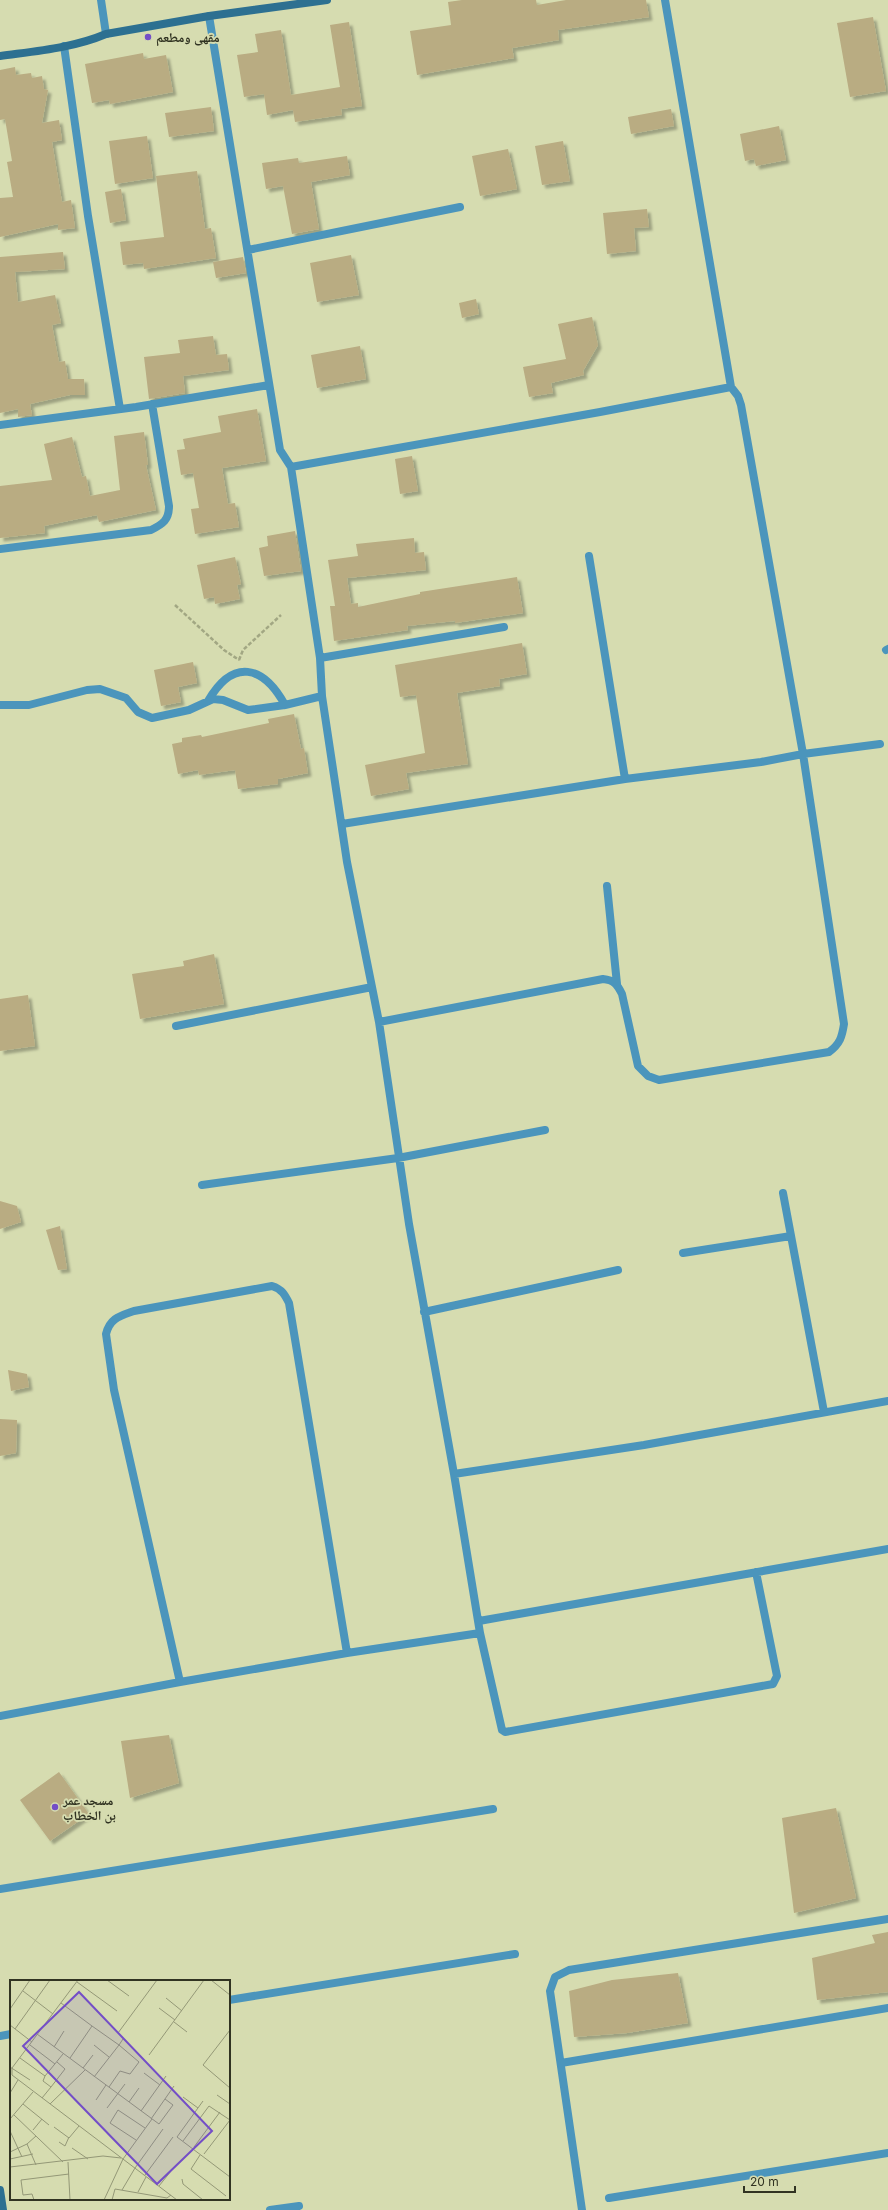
<svg xmlns="http://www.w3.org/2000/svg" width="888" height="2210" viewBox="0 0 888 2210" font-family="Inter,'Noto Naskh Arabic',sans-serif">
  <defs>
    <filter id="shadow"><feDropShadow dx="3.5" dy="3.5" stdDeviation="1" flood-color="#0004"/></filter>
  </defs>
  <rect width="100%" height="100%" fill="#d6dcb0"/>
  <path fill="#b9ac82" filter="url(#shadow)" d="M462,0H536L537,5L566,0H646L649,17L558,30L559,40L512,48L514,58L417,75L410,31L451,25L448,2Z
    M873,17L886,91L850,97L837,23Z
    M349,22L362,106L341,109L342,115L295,122L293,110L267,115L264,94L244,97L237,55L258,52L255,34L281,30L291,95L340,87L330,25Z
    M143,53L144,59L166,55L173,92L110,104L109,100L92,103L85,64Z
    M15,67L16,75L31,73L32,78L42,76L44,89L48,90L42,123L59,120L62,140L52,142L62,202L71,200L75,228L58,230V224L0,237V198L13,197L7,162L12,161L5,119L0,120V70Z
    M211,107L214,131L169,137L165,113Z
    M671,109L674,126L631,134L628,117Z
    M779,126L786,160L756,166L754,159L745,161L740,134Z
    M147,136L153,178L115,184L109,141Z
    M563,141L570,181L542,185L535,146Z
    M508,149L517,189L480,196L472,156Z
    M347,156L350,175L311,182L319,229L292,234L283,186L266,189L262,163L298,158L299,163Z
    M197,171L205,229L211,228L216,258L144,269L143,263L123,265L120,242L164,237L156,176Z
    M121,189L126,220L110,223L105,192Z
    M647,209L649,227L634,228L636,251L607,254L603,213Z
    M63,252L65,269L15,272L18,302L55,295L61,323L52,325L59,362L65,361L68,379H84L85,395H70L30,404L32,415L18,417V409L0,413V257Z
    M351,255L359,295L317,302L310,263Z
    M243,257L246,273L216,278L213,262Z
    M476,299L479,314L462,318L459,303Z
    M592,317L598,345L583,371L584,375L551,383L553,393L529,397L523,367L566,359L558,324Z
    M213,336L216,355L227,354L229,370L183,376L185,393L149,399L144,357L180,353L178,340Z
    M360,346L366,379L317,388L311,355Z
    M257,409L266,461L222,468L228,504L235,503L239,527L195,534L191,509L199,508L193,473L181,475L177,450L185,449L183,439L221,432L218,416Z
    M144,432L148,465H146L156,510L99,522L97,515L44,526L45,533L0,538V486L52,480L44,444L72,437L82,477L86,476L90,496L120,490L114,436Z
    M412,456L418,491L400,494L395,459Z
    M295,531L301,571L264,576L259,548L268,546L267,536Z
    M414,538L415,553L424,552L426,570L347,578L351,604L358,603V607L420,594V592L517,577L523,613L455,623V621L407,626L408,630L334,641L330,606H335L328,560L358,556L356,544Z
    M235,557L241,584L237,585L240,599L215,604L214,597L204,599L197,565Z
    M522,643L527,674L499,679L500,686L457,693L468,764L406,773L409,789L371,796L365,765L425,753L416,695L400,697L395,665Z
    M193,662L197,683L178,687L181,702L161,706L154,670Z
    M294,714L301,749L304,748L308,773L278,779V784L238,789L235,770L199,775L198,770L178,774L172,744L182,742V738L201,735L202,737L269,723L268,719Z
    M214,954L224,1004L140,1019L132,974L184,966L183,961Z
    M28,995L35,1046L0,1051V999Z
    M0,1201L17,1206L21,1222L0,1229Z
    M60,1226L67,1269L58,1270L46,1230Z
    M8,1370L27,1374L29,1387L11,1391Z
    M0,1419L17,1420L16,1453L0,1456Z
    M169,1735L179,1783L130,1798L121,1741Z
    M59,1772L89,1814L50,1841L20,1800Z
    M836,1808L856,1898L794,1913L782,1818Z
    M888,1932V1992L817,2000L812,1958L875,1943L872,1935Z
    M678,1973L688,2023L627,2033L574,2037L569,1991L612,1980Z"/>
  <g fill="none" stroke-linecap="round" stroke-linejoin="round">
    <path stroke="#a2a783" stroke-width="2.5" stroke-dasharray="4 2" stroke-linecap="butt" d="M175,605L224,650L239,660
      M239,660L243,650L281,615"/>
    <path stroke="#4b95bc" stroke-width="8" d="M101,0L106,34
      M665,0L731,387
      M209,16L280,450L291,467L320,658L322,696L347,862L379,1022L409,1224L454,1474L480,1633L502,1730L505,1732L773,1684L777,1676L756,1572
      M64,46L88,216L120,409
      M248,250L460,207
      M0,425L136,407L269,385
      M291,467L600,412L731,387L738,396L741,405L803,754L880,744
      M0,549L151,530C163,524 169,520 169,506L152,404
      M589,556L625,779
      M886,650L888,649
      M320,658L504,627
      M208,701C233,658 263,665 285,705
      M0,705H29L87,690L100,689L126,698L138,712L152,718L189,710L213,699L223,700L248,710L285,705L322,696
      M342,824L625,779L761,762L803,754L844,1024C842,1037 840,1044 829,1052L659,1080L648,1076L638,1066L622,994C617,984 614,980 603,979L379,1022
      M607,886L617,984
      M176,1026L372,987
      M202,1185L398,1158L545,1130
      M783,1193L824,1412
      M683,1253L791,1236
      M424,1312L618,1270
      M454,1474L644,1445L888,1401
      M479,1621L888,1549
      M180,1682L114,1390L106,1334C110,1318 120,1316 134,1311L272,1286C282,1289 285,1295 289,1303L347,1653
      M0,1716L180,1682L347,1653L480,1633
      M0,1889L493,1809
      M229,2000L515,1954
      M0,2036L11,2034
      M561,2063L888,2008
      M609,2198L888,2153
      M270,2210L299,2206
      M582,2210L550,1991L555,1977L569,1970L888,1919"/>
    <path stroke="#2d7091" stroke-width="8" d="M0,56C36,51 73,48 106,34L209,16L327,0
      M0,2190L3,2210"/>
  </g>
  <g fill="#744ec7" stroke="#d6dcb0" stroke-width="1.5">
    <circle cx="148" cy="37" r="4"/>
    <circle cx="55" cy="1807" r="4"/>
  </g>
  <g text-anchor="middle" stroke-width="3.5" stroke-linejoin="round" paint-order="stroke">
    <g font-size="13" font-weight="bold" fill="#313322" stroke="#d6dcb0" text-anchor="start">
      <text x="156" y="42">مقهى ومطعم</text>
      <text x="63" y="1805">مسجد عمر<tspan x="63" dy="15">بن الخطاب</tspan></text>
    </g>
  </g>
  <g transform="translate(10 1980)">
    <rect width="220" height="220" fill="#d6dcb0"/>
    <path fill="none" stroke="#949877" stroke-width="1" d="M68,0L2,88V95L167,220M97,0L119,16M201,0L220,15M67,2L107,31M13,11L43,34M156,18L172,31M51,23L82,46M149,28L165,40M0,29L20,0M164,42L177,52M0,45L22,62M5,49L40,0M220,50L193,85L220,108M108,53L147,0M27,54L149,144L163,125L155,119M20,65L45,84M84,65L99,77M44,67L54,51M139,75L194,0M10,78L35,96L53,74M60,78L82,46L109,65L113,59M0,87L20,100M73,88L83,75M134,93L150,105M35,96L33,101L41,107L55,89L47,82M84,97L109,65L129,82L120,94L110,91L99,107M0,113L8,100M207,115L220,124M173,117L188,128M32,118L41,107M86,120L96,105M193,121L167,157L220,197M119,122L129,108M13,124L39,145M40,124L75,90M97,128L115,104M131,131L156,96M4,135L53,182M0,139L23,112M141,139L164,106M44,147L59,158L69,146M23,150L32,139M0,151L12,177M126,160L100,143L108,130L135,148M173,161L199,126L220,140M49,162L55,166L59,157M17,164L26,185M184,167L210,132M62,168L78,179M0,172L17,164L26,156M194,174L220,140M190,175L181,189L216,216M0,179L23,174M58,182L60,220M0,187L93,176L111,178M135,195L163,157M172,199L173,204L193,220M149,206L165,186M112,210L125,188L153,149M128,212L136,197M24,220L22,214L13,215L11,200L59,194M94,220L113,179L142,139M102,220L105,209L157,218L161,215"/>
    <path fill="#744ec7" fill-opacity="0.15" stroke="#744ec7" stroke-width="2" d="M69,12L202,151L147,204L13,66Z"/>
    <rect width="220" height="220" fill="none" stroke="#313322" stroke-width="2"/>
  </g>
  <path d="M744 2186v6h51v-6" fill="none" stroke="#313322" stroke-width="2"/>
  <text x="750" y="2186" font-size="12" fill="#313322" stroke="#d6dcb0" stroke-width="3" paint-order="stroke">20 m</text>
</svg>
